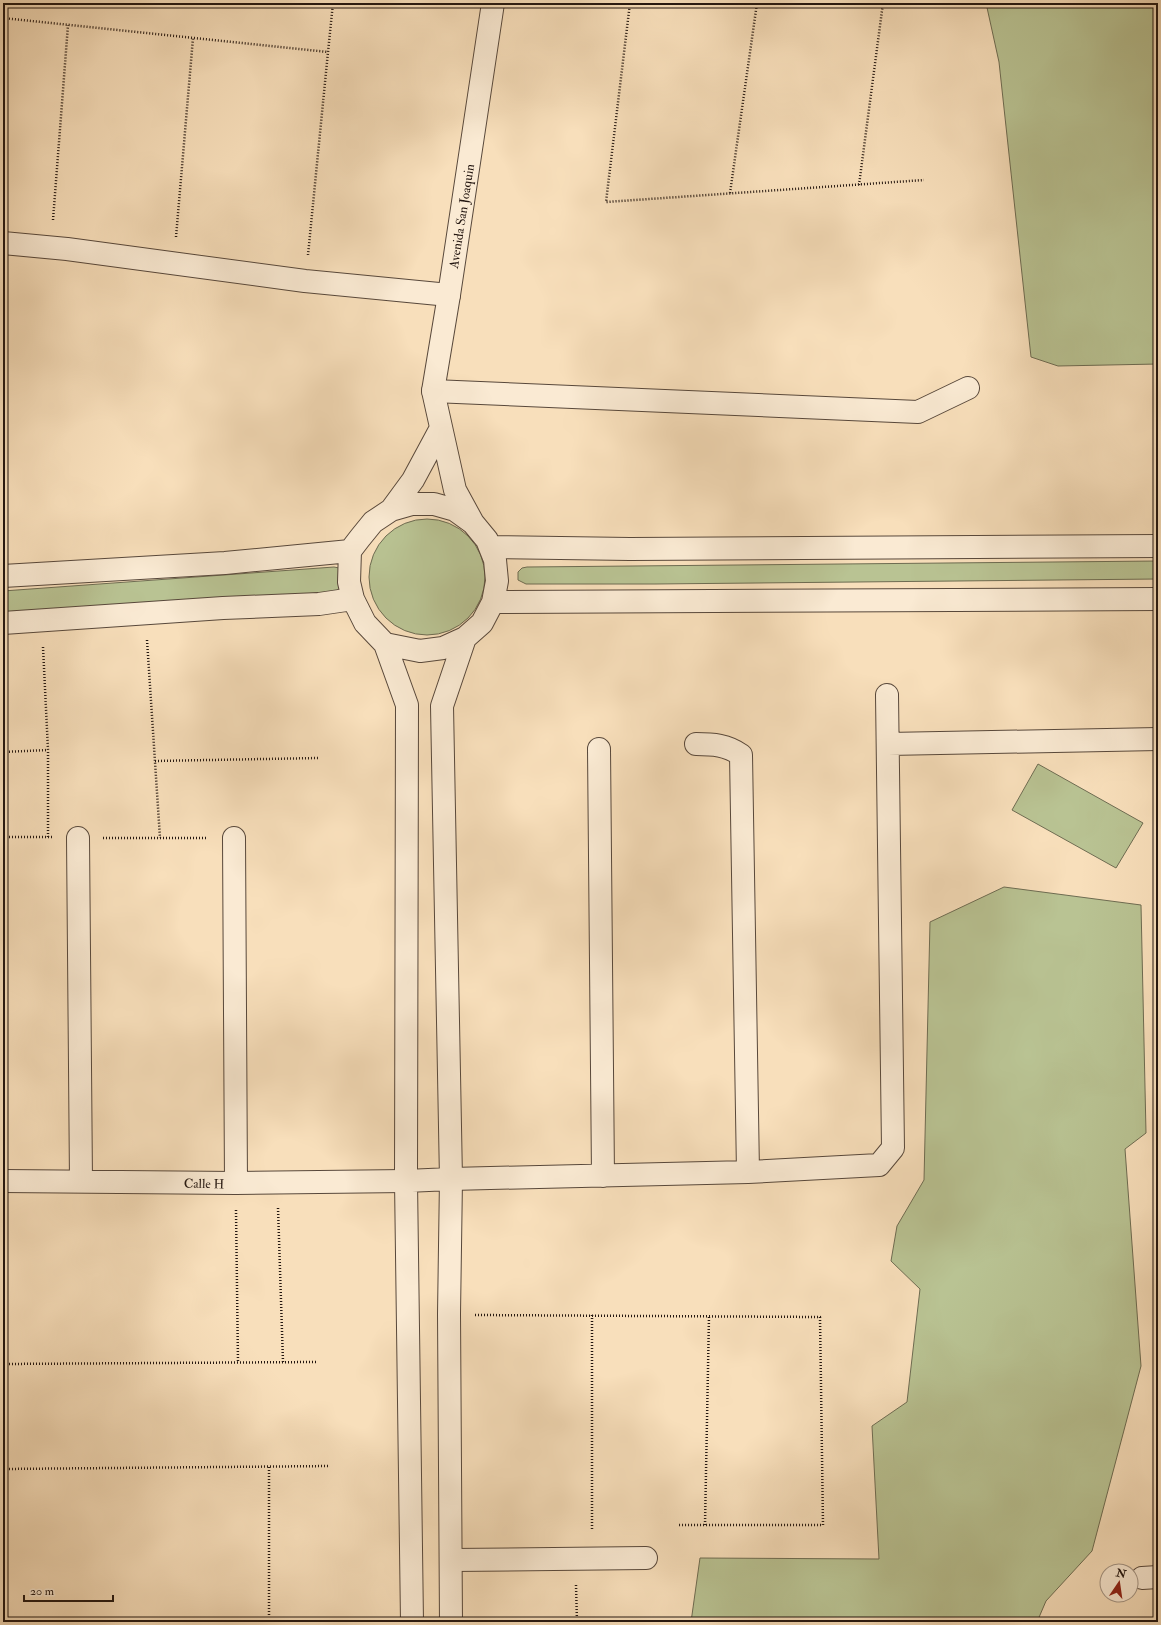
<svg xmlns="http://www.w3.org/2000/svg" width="1161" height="1625" viewBox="0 0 1161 1625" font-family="'IM FELL Double Pica',serif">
  <rect width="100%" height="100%" fill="#f8dfbb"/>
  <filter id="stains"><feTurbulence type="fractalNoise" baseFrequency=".005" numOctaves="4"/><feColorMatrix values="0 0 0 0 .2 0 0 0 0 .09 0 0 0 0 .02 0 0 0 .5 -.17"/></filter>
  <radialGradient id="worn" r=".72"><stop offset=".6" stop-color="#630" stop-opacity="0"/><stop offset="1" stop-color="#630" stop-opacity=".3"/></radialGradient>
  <path fill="#b9c393" stroke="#6e6c52" d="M986,3H1158V364L1058,366L1031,357L999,62Z
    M369 577a58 58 0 1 1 116 0a58 58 0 1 1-116 0Z
    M1158,561V579L655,584H526L518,580V572L522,568L527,567Z
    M334,567L339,568L341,587L335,592L3,612V591Z
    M1038,764L1143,823L1116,868L1012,810Z
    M1004,887L1141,905L1146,1133L1125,1149L1141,1366L1092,1551L1046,1601L1037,1622H691L700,1558L879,1559L872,1426L907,1402L920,1289L891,1261L897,1226L924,1180L930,922Z"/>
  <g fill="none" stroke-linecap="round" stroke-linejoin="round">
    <defs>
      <path id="minor" d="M3,243L67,249L305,281L449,295
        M433,391L918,412L968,388
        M696,744C713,744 727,745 741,755L748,1172
        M888,744L1158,739
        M599,749L603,1176
        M78,838L81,1181
        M234,838L236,1183
        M451,1179L748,1172L879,1165L893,1148L887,695
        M3,1181L236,1183L406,1181
        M452,1560L646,1558
        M1142,1578L1158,1577"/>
      <path id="tertiary" d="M412,504H434L455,510L473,523L487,540L495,560L497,581L493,602L482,623L465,638L443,648L420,651L385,644L365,623L353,599L349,582L350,551L360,538L373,522L391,510Z
        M391,510L413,480L441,428
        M473,523L455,490L433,391L449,295L493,3
        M490,547L630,549L1158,546
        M3,576L225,563L350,551
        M493,602L1158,599
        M3,623L223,608L319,604L353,599
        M385,644L407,705L406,1181L412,1622
        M406,1181L451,1179
        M451,1622L449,1314L451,1179L442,706L465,638"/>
    </defs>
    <use href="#minor" stroke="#58483b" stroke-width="24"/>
    <use href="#tertiary" stroke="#58483b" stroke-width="24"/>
    <path stroke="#231610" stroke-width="2.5" stroke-dasharray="1 2" stroke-linecap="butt" d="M630,3L606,202L924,180
      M3,18L328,52L333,3
      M859,185L883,3
      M730,193L757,3
      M53,220L68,25
      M176,237L193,38
      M308,255L328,52
      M147,640L160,838
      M43,647L48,750V837
      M3,752L48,750
      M155,761L318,758
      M3,837H52
      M103,838H208
      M278,1208L283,1362
      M236,1210L238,1363
      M475,1315L820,1317L823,1525H679
      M592,1315V1531
      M3,1364L316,1362
      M269,1467V1622
      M3,1469L330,1466
      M705,1525L709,1316
      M576,1585L577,1622"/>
    <use href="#minor" stroke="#faead3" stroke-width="22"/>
    <use href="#tertiary" stroke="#faead3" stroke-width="22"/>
  </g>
  <g text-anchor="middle" stroke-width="3" stroke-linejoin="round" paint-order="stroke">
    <g font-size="13" fill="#231610" stroke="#faead3">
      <text transform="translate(461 216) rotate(-81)" y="5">Avenida San Joaquin</text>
      <text transform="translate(204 1183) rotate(1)" y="5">Calle H</text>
    </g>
  </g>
  <rect width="1161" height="1625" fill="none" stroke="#f8dfbb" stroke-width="16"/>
  <rect x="4" y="4" width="1153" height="1617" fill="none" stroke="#231610" stroke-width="2"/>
  <rect x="8" y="8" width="1145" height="1609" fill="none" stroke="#231610"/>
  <g transform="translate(1119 1583) rotate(13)"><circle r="19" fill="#faead3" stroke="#a49585"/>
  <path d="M0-3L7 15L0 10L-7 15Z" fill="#8f2418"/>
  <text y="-6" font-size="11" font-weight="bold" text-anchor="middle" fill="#231610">N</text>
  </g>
  <path d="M24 1595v6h89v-6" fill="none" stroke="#231610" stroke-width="2"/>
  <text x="30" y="1595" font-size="12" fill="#231610" stroke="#faead3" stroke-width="3" paint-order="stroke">20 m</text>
  <rect width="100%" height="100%" filter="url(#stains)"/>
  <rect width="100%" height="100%" fill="url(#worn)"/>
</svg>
